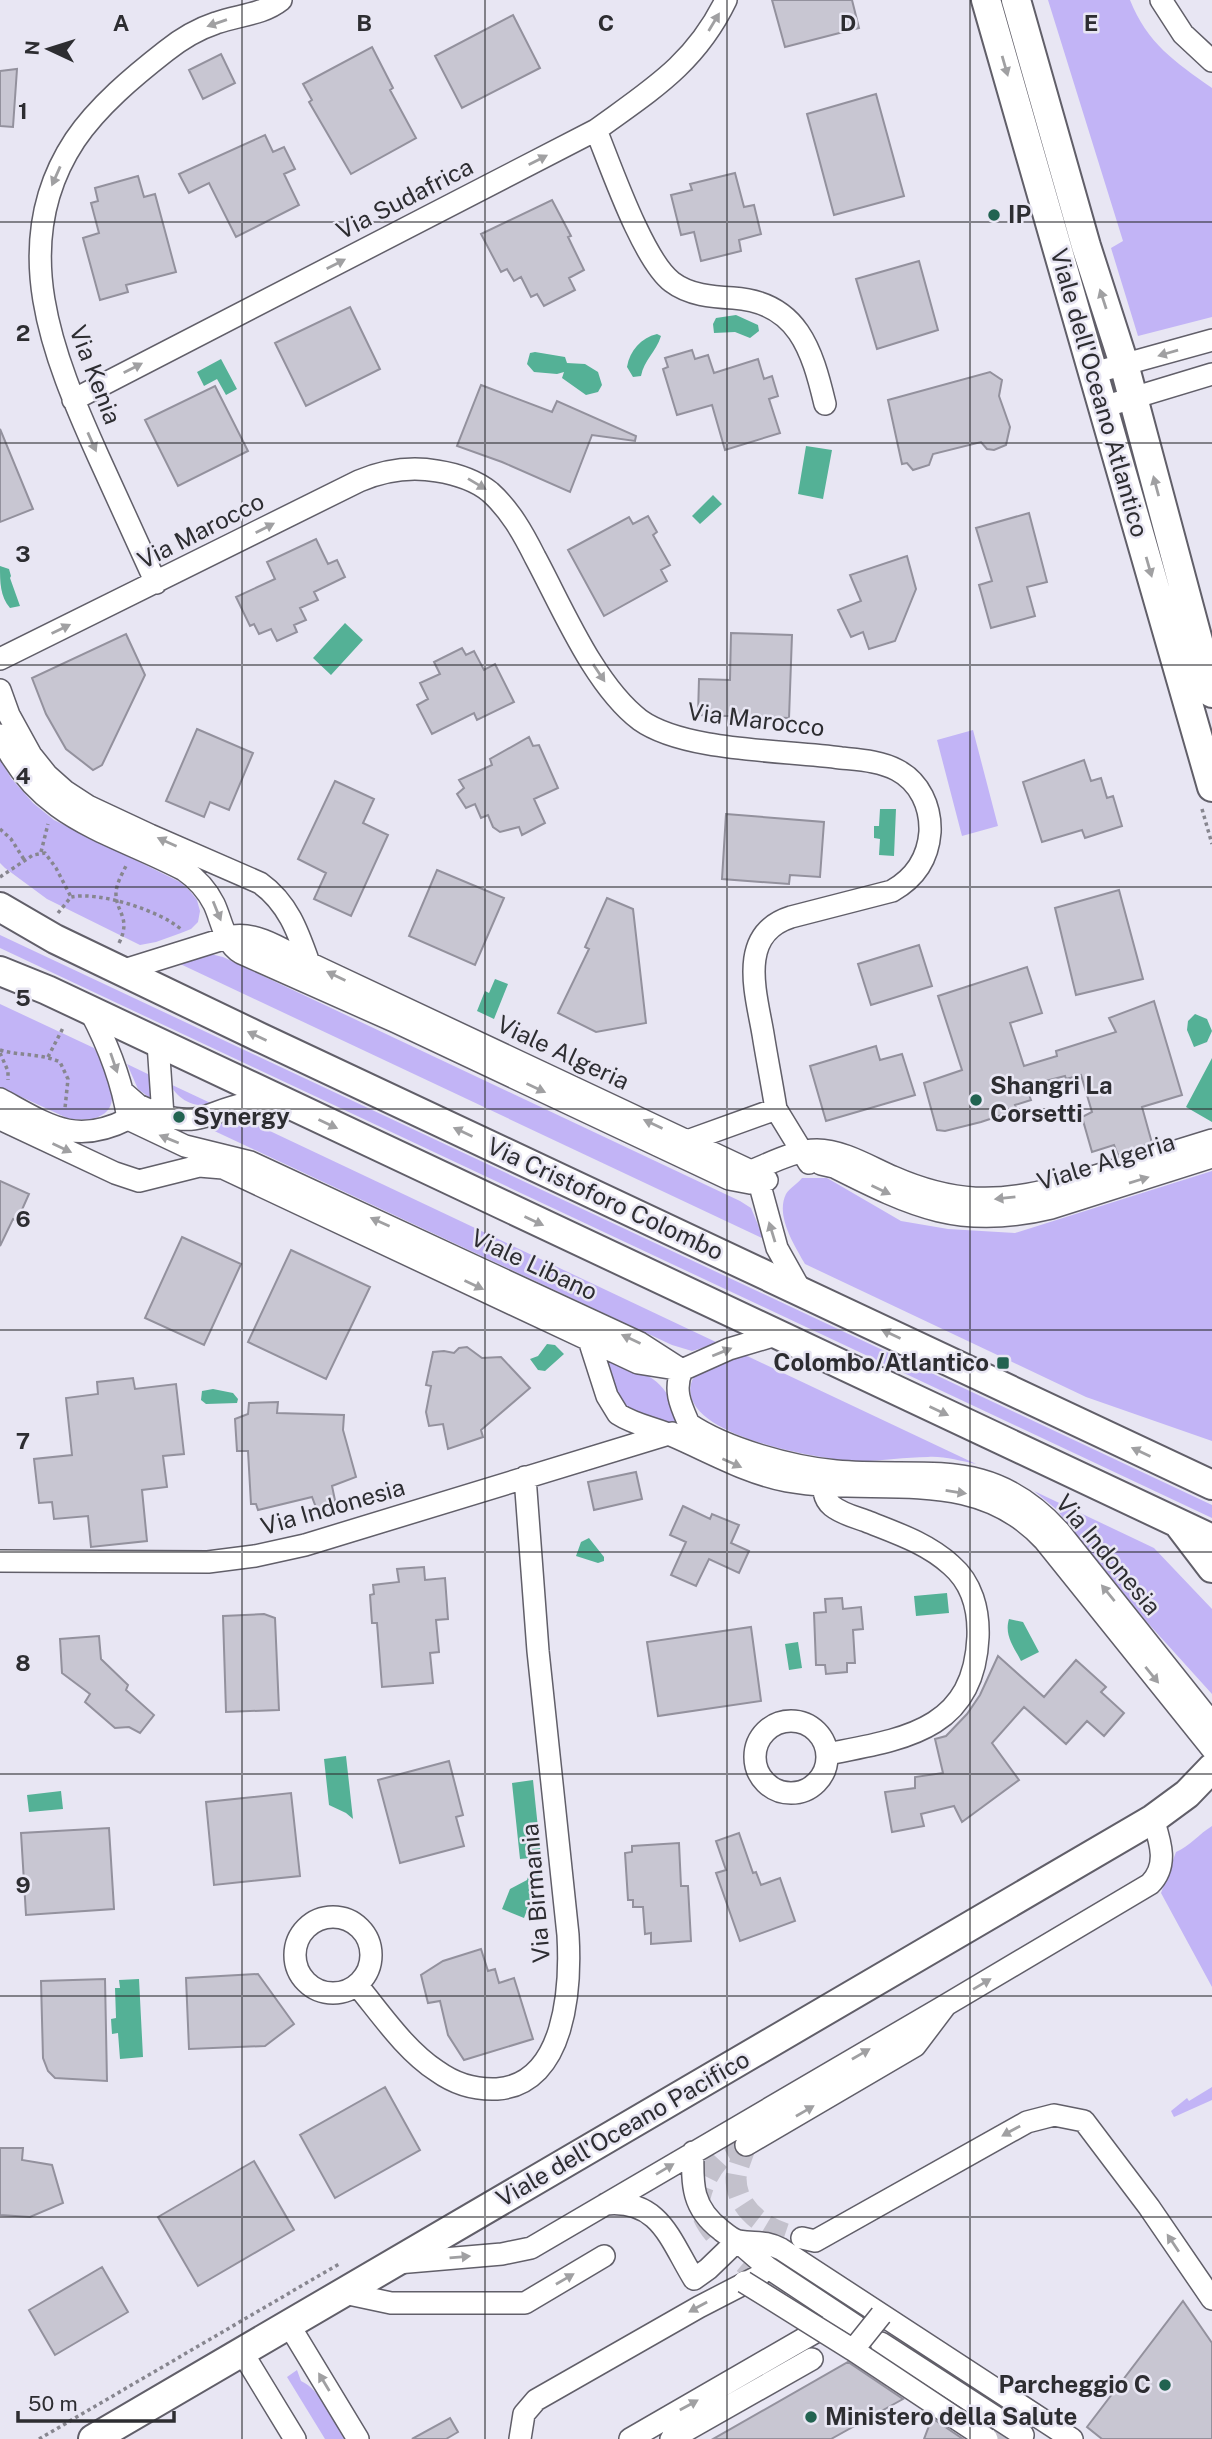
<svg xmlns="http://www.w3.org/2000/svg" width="1212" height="2439" viewBox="0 0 1212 2439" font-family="'Public Sans',sans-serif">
  <rect width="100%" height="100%" fill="#e8e6f3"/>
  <path fill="#c2b4f6" d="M1048,0H1130C1147,43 1175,62 1212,88V317L1138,336L1111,248L1123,241Z
    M973,730L998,826L962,836L937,740Z
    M0,759L11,778L33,803L54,820L180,882L190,891L197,900L200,911L198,922L191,929L181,933L156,942L140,945L47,899L5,868L0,863Z
    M0,935L1212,1505V1518L0,948Z
    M206,953L223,957L740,1201L751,1208L764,1239L176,962Z
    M0,1004L94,1048C101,1060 111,1079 112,1094C114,1120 86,1122 67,1118L0,1087Z
    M127,1064L154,1077L155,1102L138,1089Z
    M170,1084L217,1106C196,1107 180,1103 170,1084Z
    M236,1115L718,1343L692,1351L672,1345L208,1128L213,1122Z
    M1212,1171V1441L1086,1397L805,1264C795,1246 775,1216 786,1194C789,1189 798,1183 802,1178H827L901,1221L948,1229L1015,1233Z
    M745,1355L976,1464C960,1461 944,1456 928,1457C903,1457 878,1462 853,1461C818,1459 679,1435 691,1384C695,1365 730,1360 745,1355Z
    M609,1359C634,1369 660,1375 671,1402C674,1409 677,1416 677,1423L673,1425L639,1413L619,1402L606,1362Z
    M1034,1491L1154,1548L1212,1609V1694L1146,1621L1056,1509Z
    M1212,1826V1987L1161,1893L1176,1852C1190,1846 1199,1834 1212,1826Z
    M1212,2087V2100L1174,2117L1171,2111L1187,2098L1189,2101Z
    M297,2370L301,2381C321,2390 333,2420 344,2439H325L287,2377Z"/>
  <path fill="#54b196" d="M736,315L758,325L759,331L750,338L735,332L714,333L713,324L716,318Z
    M657,334L661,336C656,352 644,360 641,376L633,377L627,367C630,350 641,338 657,334Z
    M535,352L565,357L567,363L585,364L598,372L602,385L598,392L586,395L562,378L564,372L557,374L534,372L527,364L530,353Z
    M221,359L237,389L226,395L217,379L204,386L197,372Z
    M806,446L832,450L823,499L798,494Z
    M713,495L722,504L700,524L692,516Z
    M0,566L9,569L11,576L10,578L20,606L10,608C0,596 0,582 0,566Z
    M345,623L363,640L331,675L313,658Z
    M880,809H896L894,856L879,855L880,839L874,838V826H879Z
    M495,979L508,984L494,1019L477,1011L485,991L489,993Z
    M1195,1014L1207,1019L1212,1031L1207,1042L1194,1047L1187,1030L1188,1021Z
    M1212,1058V1122L1186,1107Z
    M547,1344L555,1345L564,1354L545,1371L538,1370L530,1359L538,1356Z
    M213,1389L233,1393L238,1399L237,1403L206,1404L201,1400L202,1391Z
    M589,1538L604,1557V1561L598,1563L576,1556L581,1542Z
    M947,1593L949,1613L916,1616L914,1596Z
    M1009,1619L1023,1622L1039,1652L1021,1661C1014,1647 1004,1635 1009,1619Z
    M798,1642L802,1668L789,1670L785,1644Z
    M346,1756L353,1819L346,1813L329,1805L324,1759Z
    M533,1780L541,1857L520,1859L512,1783Z
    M61,1791L63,1809L29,1812L27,1795Z
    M530,1871L540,1875L524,1918L502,1909L510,1889L527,1880Z
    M139,1979L143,2057L120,2059L118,2033L112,2034L111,2019L116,2018L115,1988H120L119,1980Z"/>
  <path fill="#c8c6d2" stroke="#93919d" stroke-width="2" d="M772,0H852L859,28L785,47Z
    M513,15L540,68L462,108L435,56Z
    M372,47L393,88L390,90L416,138L351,174L309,102L312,100L303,84Z
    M221,54L235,83L203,99L189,70Z
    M17,69L13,127L0,126V71Z
    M876,94L904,196L834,215L807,114Z
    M265,135L273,152L284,147L295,169L284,174L299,205L236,237L209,183L189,193L179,174Z
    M735,173L744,207L754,205L761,234L739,240L741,251L701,261L694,232L681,235L671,195L692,190L690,184Z
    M138,176L144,197L155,194L176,272L126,285L128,292L100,300L83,238L99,233L91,203L98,201L95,188Z
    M552,200L571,236L568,237L584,270L569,278L575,290L544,306L537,294L531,297L521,277L514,281L507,269L501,272L481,234Z
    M919,261L938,330L877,349L856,279Z
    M350,307L380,369L306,406L275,343Z
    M692,350L695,359L708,355L714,373L758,359L764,379L772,376L778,396L769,399L780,433L725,450L712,405L677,415L663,369L668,367L665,358Z
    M990,372L1002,380L999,396L1010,427L1006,445L994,450L987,449L981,442L933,454L929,465L913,470L907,463L902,464L888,400Z
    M481,385L552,412L557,401L636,436L635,441L592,435L570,492L502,462L457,446Z
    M215,386L248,451L178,486L145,420Z
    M0,429L33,509L0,522Z
    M1029,513L1047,582L1027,587L1035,616L991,628L979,585L992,581L976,528Z
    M648,516L657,532L653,535L670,565L661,570L667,581L604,616L568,550L629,517L633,524Z
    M316,539L328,564L337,560L345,577L314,592L318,600L300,608L306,620L294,625L297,632L277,641L271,629L259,634L254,624L250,626L236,597L275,579L267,562Z
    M907,556L916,589L895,641L869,649L863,632L851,637L838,610L861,601L850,575Z
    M731,633L792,635L789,718L698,715L699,679L730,680Z
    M126,634L145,675L102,765L93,770L66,749L46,714L32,678Z
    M462,648L466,655L474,651L484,670L495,664L514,702L477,720L474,713L432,734L417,705L428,699L420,683L440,674L434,662Z
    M197,729L253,753L229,810L210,802L204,817L166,801Z
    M529,737L533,746L539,745L558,788L534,799L545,823L522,835L519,827L500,832L493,827L488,815L481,818L475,804L466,808L457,794L464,788L459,780L492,765L490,759Z
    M1084,760L1091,781L1101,778L1107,798L1113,796L1122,826L1085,838L1082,830L1042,842L1023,782Z
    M335,781L374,799L363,823L388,835L351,916L314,899L326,873L298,859Z
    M726,814L824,822L820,877L790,875L789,884L722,879Z
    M437,870L504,898L475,965L409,936Z
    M1119,890L1143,979L1076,995L1055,908Z
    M607,898L633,909L646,1023L596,1032L558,1013L589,949L585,947Z
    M919,945L932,986L871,1005L858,964Z
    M1027,967L1042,1013L1010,1023L1024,1066L1057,1056L1056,1051L1116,1032L1109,1018L1154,1001L1182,1095L1142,1107L1152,1143L1118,1155L1114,1145L1092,1152L1082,1117L1092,1112L1081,1075L1066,1079L1065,1076L1026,1086L1031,1100L1015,1105L1017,1110L981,1122L945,1131L937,1130L924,1083L962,1070L938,996Z
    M876,1046L880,1060L902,1054L915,1095L826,1121L810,1066Z
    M0,1181L29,1194L17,1221L13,1219L0,1246Z
    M182,1237L241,1264L204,1345L145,1318Z
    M291,1250L370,1287L326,1379L248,1342Z
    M467,1347L482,1358L501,1357L530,1388L481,1430L483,1437L448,1449L443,1424L429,1426L426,1412L431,1386L426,1385L433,1352L444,1351L454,1353L459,1348Z
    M133,1378L135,1389L176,1384L184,1454L163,1456L167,1487L142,1490L147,1541L91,1547L88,1516L54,1519L52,1502L39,1503L34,1459L72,1455L66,1398L98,1394L97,1382Z
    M278,1402L277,1413L344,1415L343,1430L356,1477L332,1486L336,1505L317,1510L312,1497L258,1510L256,1504H251L248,1451H237L235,1419L248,1414L249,1403Z
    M636,1472L642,1499L594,1510L588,1482Z
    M683,1506L710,1519L712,1514L739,1525L731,1543L749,1551L739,1573L709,1559L696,1586L671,1575L686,1542L670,1535Z
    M424,1567L425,1580L445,1578L448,1619L436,1620L439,1652L430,1653L433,1683L382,1687L377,1623H372L370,1595L374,1594L373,1585L399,1582L397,1569Z
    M842,1598L843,1609L861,1607L863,1629L853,1630L855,1663H847V1672L826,1674L825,1665H816L814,1613L826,1612L825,1599Z
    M264,1614L275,1618L279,1710L226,1712L223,1616Z
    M751,1627L761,1701L658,1716L647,1642Z
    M99,1636L101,1659L128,1685L126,1690L154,1715L140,1733L129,1727L115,1728L85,1702L90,1694L62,1673L60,1639Z
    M998,1656L1044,1697L1076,1660L1106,1687L1101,1692L1124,1713L1104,1736L1087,1721L1066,1744L1024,1707L992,1743L1019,1780L962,1822L954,1806L921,1814L924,1826L892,1832L885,1792L915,1788V1777L943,1773L935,1739L946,1736L967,1714L980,1695Z
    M449,1761L463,1815L456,1817L464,1846L400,1863L378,1780Z
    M291,1793L300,1876L214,1885L206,1802Z
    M109,1828L114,1909L26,1915L21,1833Z
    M739,1833L753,1873L756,1872L761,1885L780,1878L795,1921L740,1941L716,1873L726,1870L716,1841Z
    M679,1843L681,1886H688L691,1941L651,1944V1933L645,1934L643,1907H633V1900H628L625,1853L632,1852V1846Z
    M481,1949L488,1971L495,1969L499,1983L514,1978L533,2039L464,2060L448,2035L440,2001L428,2003L421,1975L443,1961Z
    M258,1974L294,2024L265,2046L189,2049L186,1978Z
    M105,1979L107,2081L55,2078L48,2071L43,2058L41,1981Z
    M385,2087L420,2150L335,2198L300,2135Z
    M0,2148H23L22,2160L52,2165L63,2203L30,2217L0,2215Z
    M254,2161L294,2230L198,2286L158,2217Z
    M102,2267L128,2312L55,2355L29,2310Z
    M1183,2301L1212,2343V2439H1102L1087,2427Z
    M848,2362L903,2399L831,2439H713Z
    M450,2418L458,2432L446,2439H412Z
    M932,2418L963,2439H924Z"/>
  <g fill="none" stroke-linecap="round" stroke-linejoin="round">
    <path stroke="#c3c1cc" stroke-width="21" stroke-dasharray="21 10" stroke-linecap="butt" d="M746,2145C738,2149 727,2152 722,2157C711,2167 698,2192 700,2206C706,2253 832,2324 872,2350
      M746,2145C743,2155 737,2168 736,2178C736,2213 772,2233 802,2238
      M968,2414L1006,2439"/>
    <defs>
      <path id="minor" d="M1161,0L1183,34L1212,61
        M596,130C611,167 643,260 672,282C689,295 712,297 733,298C798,302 812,350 825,404
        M1093,373L1212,340
        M73,400L596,130C651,90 695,64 726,0
        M1103,407L1212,374
        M156,583C137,541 118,499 99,458C53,356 6,244 75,140C98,106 134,76 166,51C181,39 198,29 216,23C238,15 262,15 281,0
        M0,659L359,481C385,470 409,466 437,471C456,474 474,479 490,492C510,510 523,533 535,557C562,607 594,685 640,720C685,752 785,750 841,758C860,760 880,761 897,770C920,782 931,807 930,832C928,859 915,878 892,891L791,917C737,934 756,993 763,1034C767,1059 772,1084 776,1109L690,1140L681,1156
        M0,690L9,715L31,755L47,775L65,791L88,806L150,835L260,883C288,903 298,932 309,963L751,1171C771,1163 795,1150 817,1150C842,1150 870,1167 893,1177C952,1203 998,1204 1060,1187L1212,1140
        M0,735C39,820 109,831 184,870C197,879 207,890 214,904C222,921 224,943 241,953L396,1022L729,1179L750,1183L767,1180
        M121,971L233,936C259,932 286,952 309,963
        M90,1011C108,1045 122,1080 128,1119
        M158,1043L163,1116C203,1126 210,1111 244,1104C255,1102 267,1101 278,1101
        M123,1092L138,1105L163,1116
        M0,1099C48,1125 75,1146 128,1119L185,1146L250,1162L640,1343L682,1370C673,1390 681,1406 689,1424
        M776,1109L809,1163
        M0,1119L115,1173L139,1181L199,1166L223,1168L589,1340L607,1396L618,1414C635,1425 655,1428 673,1436C710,1452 746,1473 787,1481C877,1497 974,1464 1044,1540L1212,1749
        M821,1164L834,1167C913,1207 961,1230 1051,1208L1212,1157
        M752,1172L759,1182L777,1248L801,1291
        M592,1336L589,1340L638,1363L682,1370L729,1349L776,1335
        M689,1424C726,1449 792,1467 836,1471C926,1479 989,1454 1059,1531L1212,1723
        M823,1472C823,1484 822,1498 832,1506C842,1514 855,1517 866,1521C896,1533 927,1543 951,1565C972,1583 979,1610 978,1637C974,1731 903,1739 828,1754
        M0,1561L208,1562L255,1556L305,1545L672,1433
        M755 1757a36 36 0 1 1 72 0a36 36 0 1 1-72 0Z
        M295 1955a38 38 0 1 1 76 0a38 38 0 1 1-76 0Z
        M357,1985C381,2014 405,2050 437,2071C455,2084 475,2090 497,2089C566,2084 571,1987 568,1935L538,1651L525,1477
        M746,2145L915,2046L946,2005L1150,1884C1169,1865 1160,1841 1153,1819
        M693,2152C692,2185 692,2208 721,2230C726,2234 733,2240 739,2241C757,2244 763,2240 781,2249L1072,2439
        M606,2204C660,2199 670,2240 694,2279L708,2269L737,2241L767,2267L856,2326
        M802,2238L815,2241L1027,2122L1054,2115L1084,2121L1149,2207L1212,2299
        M397,2263L502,2254L531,2248L946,2005
        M344,2293L391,2303H525L604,2256
        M289,2325L358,2439
        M881,2343L1023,2435
        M242,2352L295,2439
        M520,2439L524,2414L536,2400L699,2307L759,2276
        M630,2439L831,2323
        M671,2439L812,2359"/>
      <path id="major" d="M986,0L1212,787
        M1016,0L1086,246L1124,364L1212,693
        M0,907L55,939L259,1037L1212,1485
        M0,971L47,990L1212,1539
        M1180,1526L1212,1568
        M93,2439L1153,1819L1187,1794L1212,1768"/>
    </defs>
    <use href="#minor" stroke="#615f69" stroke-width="24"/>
    <use href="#major" stroke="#615f69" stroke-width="32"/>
    <path stroke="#87868f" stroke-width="3.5" stroke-dasharray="3.5 3.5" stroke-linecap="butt" d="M1202,809L1212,844
      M0,829L11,839L25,861
      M41,852L48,824
      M0,877L33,855L45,853L56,868L71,897
      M58,913L71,897C99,891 161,911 182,930
      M119,943C132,917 115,912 116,892C117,882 123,872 127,864
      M0,1050C20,1056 40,1053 60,1062L68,1079L65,1108
      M0,1053L8,1071V1080
      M48,1057L64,1026
      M39,2439L339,2264"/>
    <use href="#minor" stroke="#fff" stroke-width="21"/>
    <use href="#major" stroke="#fff" stroke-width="28"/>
    <defs>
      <path id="minor-bridge" d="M744,2282L853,2350L987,2439
        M853,2350L881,2315"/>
    </defs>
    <use href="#minor-bridge" stroke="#615f69" stroke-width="24" stroke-linecap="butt"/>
    <use href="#minor-bridge" stroke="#fff" stroke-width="21"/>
  </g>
  <defs><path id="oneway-solid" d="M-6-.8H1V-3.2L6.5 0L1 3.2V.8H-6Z" transform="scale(1.75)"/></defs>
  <g fill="#a0a0a2">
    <use href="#oneway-solid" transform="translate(714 22) rotate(-59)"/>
    <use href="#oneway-solid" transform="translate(217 23) rotate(161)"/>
    <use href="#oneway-solid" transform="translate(1005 66) rotate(74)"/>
    <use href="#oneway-solid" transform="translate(538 160) rotate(-27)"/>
    <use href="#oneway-solid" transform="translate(56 176) rotate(114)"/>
    <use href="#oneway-solid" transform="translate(336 264) rotate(-27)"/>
    <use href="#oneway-solid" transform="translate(1103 299) rotate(-108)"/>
    <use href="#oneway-solid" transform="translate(1168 353) rotate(164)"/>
    <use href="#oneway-solid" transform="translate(133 368) rotate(-27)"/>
    <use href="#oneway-solid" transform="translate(92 442) rotate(66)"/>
    <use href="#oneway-solid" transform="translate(477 484) rotate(31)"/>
    <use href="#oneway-solid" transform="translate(1156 486) rotate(-105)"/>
    <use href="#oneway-solid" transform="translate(265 528) rotate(-27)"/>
    <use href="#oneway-solid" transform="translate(1149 567) rotate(74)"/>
    <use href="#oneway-solid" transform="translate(61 629) rotate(-26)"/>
    <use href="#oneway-solid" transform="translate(599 673) rotate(56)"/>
    <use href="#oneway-solid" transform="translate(167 842) rotate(-156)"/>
    <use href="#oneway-solid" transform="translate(217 911) rotate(68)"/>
    <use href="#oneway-solid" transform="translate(336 976) rotate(-154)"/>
    <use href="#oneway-solid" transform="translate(257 1036) rotate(-155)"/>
    <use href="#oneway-solid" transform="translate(114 1063) rotate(71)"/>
    <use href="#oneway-solid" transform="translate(536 1088) rotate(25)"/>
    <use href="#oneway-solid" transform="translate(328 1124) rotate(25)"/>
    <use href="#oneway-solid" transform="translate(653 1124) rotate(-155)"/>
    <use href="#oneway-solid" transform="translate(463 1132) rotate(-155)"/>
    <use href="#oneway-solid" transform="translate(169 1139) rotate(-158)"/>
    <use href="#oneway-solid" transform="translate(62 1148) rotate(25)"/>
    <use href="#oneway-solid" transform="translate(1139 1180) rotate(-17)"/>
    <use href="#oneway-solid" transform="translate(881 1190) rotate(25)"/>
    <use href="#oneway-solid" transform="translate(1005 1198) rotate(174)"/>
    <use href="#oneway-solid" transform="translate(534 1221) rotate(25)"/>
    <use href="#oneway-solid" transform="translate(380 1222) rotate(-156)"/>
    <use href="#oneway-solid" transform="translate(772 1232) rotate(-107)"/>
    <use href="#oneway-solid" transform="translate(474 1285) rotate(25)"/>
    <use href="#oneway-solid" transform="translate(891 1334) rotate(-155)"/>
    <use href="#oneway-solid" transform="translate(631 1339) rotate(-155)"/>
    <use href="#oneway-solid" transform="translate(722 1352) rotate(-22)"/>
    <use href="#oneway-solid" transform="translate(939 1411) rotate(25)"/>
    <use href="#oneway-solid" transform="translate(1141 1452) rotate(-155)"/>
    <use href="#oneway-solid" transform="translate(732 1463) rotate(24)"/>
    <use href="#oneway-solid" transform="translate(956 1492) rotate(9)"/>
    <use href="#oneway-solid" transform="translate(1108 1593) rotate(-129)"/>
    <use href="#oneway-solid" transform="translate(1152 1675) rotate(51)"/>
    <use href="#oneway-solid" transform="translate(982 1984) rotate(-31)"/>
    <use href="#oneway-solid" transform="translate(861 2054) rotate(-30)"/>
    <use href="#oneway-solid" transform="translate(805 2111) rotate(-30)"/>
    <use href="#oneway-solid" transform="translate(1011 2131) rotate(151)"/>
    <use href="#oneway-solid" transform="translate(665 2169) rotate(-31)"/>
    <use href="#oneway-solid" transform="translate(1173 2243) rotate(-124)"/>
    <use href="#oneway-solid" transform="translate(460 2257) rotate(-5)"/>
    <use href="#oneway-solid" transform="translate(565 2279) rotate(-30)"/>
    <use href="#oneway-solid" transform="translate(698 2307) rotate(151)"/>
    <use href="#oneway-solid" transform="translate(324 2382) rotate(-121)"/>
    <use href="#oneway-solid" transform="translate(689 2405) rotate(-29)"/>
  </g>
  <path fill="none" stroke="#2d2d31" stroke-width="2" stroke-opacity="0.55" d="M242,0V2439M485,0V2439M727,0V2439M970,0V2439M0,222H1212M0,443H1212M0,665H1212M0,887H1212M0,1109H1212M0,1330H1212M0,1552H1212M0,1774H1212M0,1996H1212M0,2217H1212"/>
  <g fill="#226351" stroke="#e8e6f3" stroke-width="2.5">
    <circle cx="994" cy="215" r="7"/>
    <circle cx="976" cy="1100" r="7"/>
    <circle cx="179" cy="1117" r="7"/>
    <rect x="996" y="1356" width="14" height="14" rx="3.5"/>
    <circle cx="1165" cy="2385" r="7"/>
    <circle cx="811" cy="2417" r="7"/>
  </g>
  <g text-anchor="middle" stroke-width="5" stroke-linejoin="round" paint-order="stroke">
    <g font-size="24" fill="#2d2d31" stroke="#e8e6f3">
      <text transform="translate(405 199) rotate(-27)" y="8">Via Sudafrica</text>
      <text transform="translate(95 375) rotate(69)" y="8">Via Kenia</text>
      <text transform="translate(1099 393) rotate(74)" y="8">Viale dell'Oceano Atlantico</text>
      <text transform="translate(201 531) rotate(-27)" y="8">Via Marocco</text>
      <text transform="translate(756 720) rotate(7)" y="8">Via Marocco</text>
      <text transform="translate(563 1053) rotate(25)" y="8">Viale Algeria</text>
      <text transform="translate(1106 1162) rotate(-17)" y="8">Viale Algeria</text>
      <text transform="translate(605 1199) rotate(25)" y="8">Via Cristoforo Colombo</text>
      <text transform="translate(534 1265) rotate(25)" y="8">Viale Libano</text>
      <text transform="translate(333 1507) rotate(-16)" y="8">Via Indonesia</text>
      <text transform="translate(1108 1555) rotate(50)" y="8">Via Indonesia</text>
      <text transform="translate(536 1893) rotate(-95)" y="8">Via Birmania</text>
      <text transform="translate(623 2129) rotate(-30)" y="8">Viale dell'Oceano Pacifico</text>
    </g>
    <g font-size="24" font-weight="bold" fill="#2d2d31" stroke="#e8e6f3" text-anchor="start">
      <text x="1008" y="223">IP</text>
      <text x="990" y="1094">Shangri La<tspan x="990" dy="28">Corsetti</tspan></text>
      <text x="193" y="1125">Synergy</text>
      <text x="989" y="1371" text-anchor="end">Colombo/Atlantico</text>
      <text x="1151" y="2393" text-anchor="end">Parcheggio C</text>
      <text x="825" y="2425">Ministero della Salute</text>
    </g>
  </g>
  <g font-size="23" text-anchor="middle" font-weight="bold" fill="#2d2d31" stroke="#e8e6f3" stroke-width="5" stroke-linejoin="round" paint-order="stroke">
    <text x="121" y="31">A</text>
    <text x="364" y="31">B</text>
    <text x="606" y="31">C</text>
    <text x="848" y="31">D</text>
    <text x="1091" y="31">E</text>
    <text x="23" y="119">1</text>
    <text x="23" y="341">2</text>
    <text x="23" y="562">3</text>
    <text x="23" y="784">4</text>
    <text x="23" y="1006">5</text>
    <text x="23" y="1227">6</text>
    <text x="23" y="1449">7</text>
    <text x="23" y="1671">8</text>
    <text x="23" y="1893">9</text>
  </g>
  <g transform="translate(49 49) rotate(274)" stroke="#e8e6f3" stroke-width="5" paint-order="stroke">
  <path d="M0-5L12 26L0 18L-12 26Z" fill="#2d2d31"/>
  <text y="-10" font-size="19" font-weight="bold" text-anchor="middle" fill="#2d2d31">N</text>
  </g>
  <path d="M18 2411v10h156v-10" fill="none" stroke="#2d2d31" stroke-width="3.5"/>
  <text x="28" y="2411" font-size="21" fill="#2d2d31" stroke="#e8e6f3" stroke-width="5" paint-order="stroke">50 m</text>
</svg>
